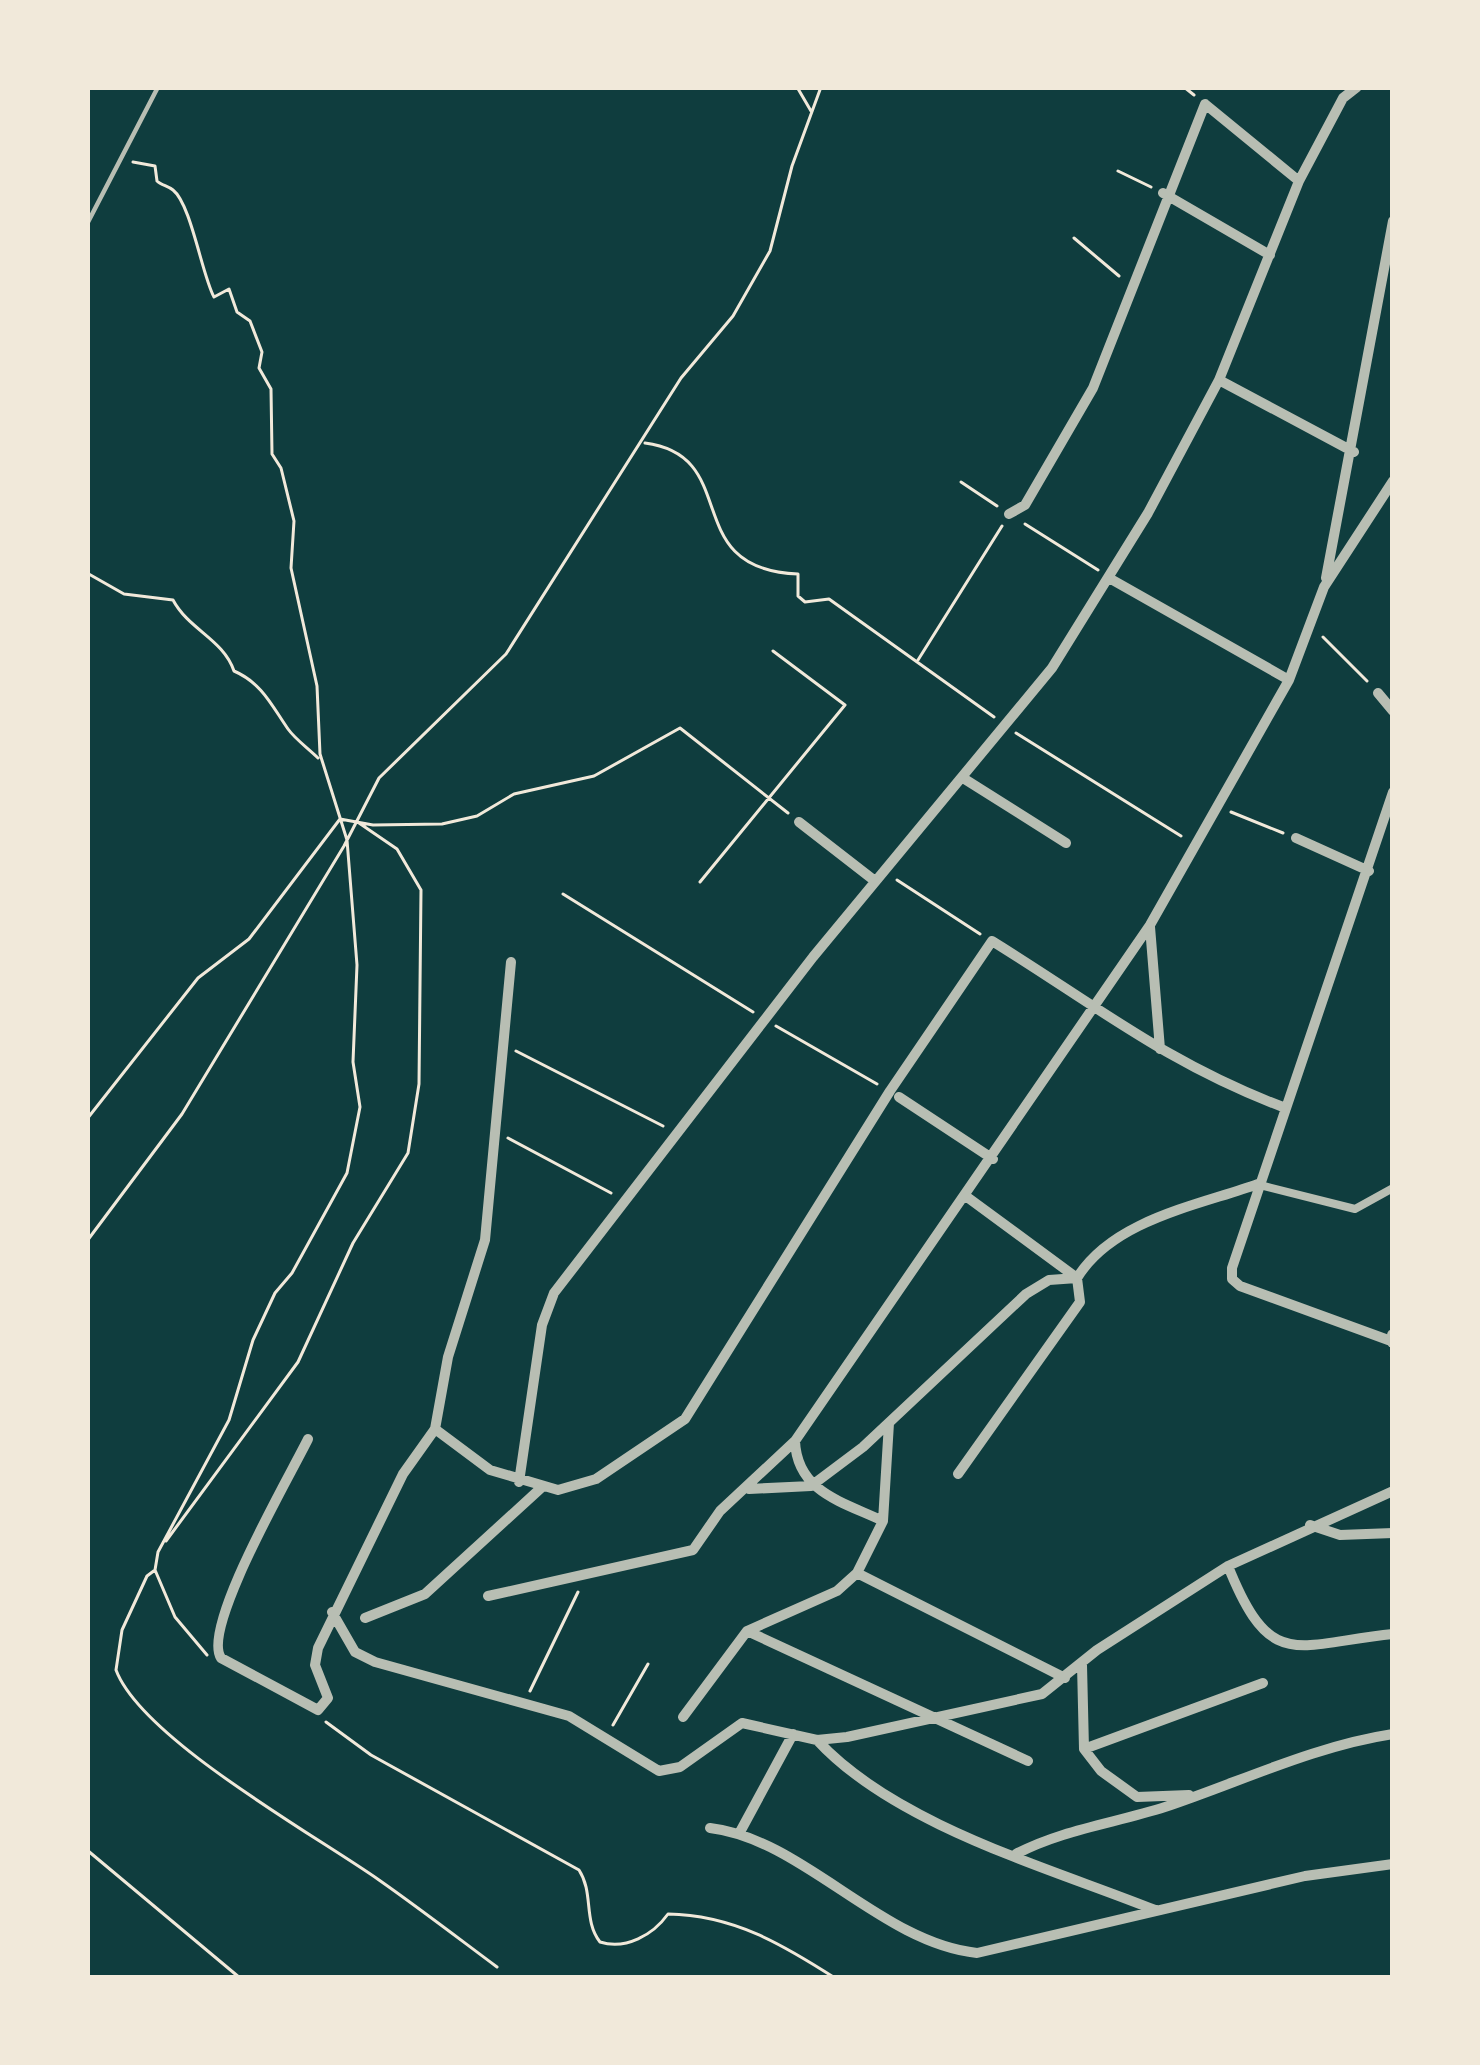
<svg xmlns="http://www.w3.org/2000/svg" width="1480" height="2065" viewBox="0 0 1480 2065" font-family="'Fira Sans',sans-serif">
  <rect width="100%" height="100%" fill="#0f3d3e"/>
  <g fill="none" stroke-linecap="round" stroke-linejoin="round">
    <path stroke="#f1e9da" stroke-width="3" d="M797,87L811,111
      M1184,87L1194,95
      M133,162L155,166L157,181C161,185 168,186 173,190C191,204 202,275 214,297L229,289L237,312L250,321L262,352L259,368L271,389L272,454L281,468L294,521L291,568L317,686L320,754L347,840L357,965L353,1062L360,1107L347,1173L292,1273L275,1293L253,1340L229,1420L158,1552L155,1570
      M1118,171L1151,187
      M1074,238L1119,276
      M645,443C744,456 677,569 798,574V596L805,602L829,599L994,717
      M961,482L997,506
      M1025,524L1098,570
      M87,573L124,594L173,600C189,630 223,639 234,671C262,683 272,706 288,729C295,739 309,749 318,758
      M1323,637L1367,681
      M918,660L1002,526
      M1016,733L1181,836
      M1231,812L1283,833
      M897,880L980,934
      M700,882L845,705L773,651
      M563,894L753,1012
      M776,1026L877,1084
      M516,1051L663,1126
      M87,1119L198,978L249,939L340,819L373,825L442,824L477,816L514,794L594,776L680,728L788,813
      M508,1138L611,1193
      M87,1241L182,1114L344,846L379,778L506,654L681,378L733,316L770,251L792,166L821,87
      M166,1541L298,1362L353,1243L408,1153L419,1084L421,890L397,849L359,823
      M207,1655L175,1617L155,1570L147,1576L122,1630L116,1670C142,1739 315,1835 379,1880C419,1908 458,1938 497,1967
      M530,1691L578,1592
      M326,1722L371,1755L579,1870C594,1893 583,1920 600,1942C626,1950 653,1935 668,1914C733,1915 782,1944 835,1978
      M613,1725L648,1664
      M87,1850L240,1978"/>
    <path stroke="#b8beb3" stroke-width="4.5" d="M87,224L158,87"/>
    <path stroke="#b8beb3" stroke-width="8" d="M1260,1185L1355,1209L1393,1188"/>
    <path stroke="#b8beb3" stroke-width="10" d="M1163,193L1270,255
      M1219,380L1354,452
      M1009,514L1025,505L1093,388L1205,104L1299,181
      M1109,578L1289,680
      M1326,578L1393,221
      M1378,693L1393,711
      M963,778L1066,843
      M799,822L875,881
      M1296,838L1369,871
      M1150,927L1160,1049
      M899,1097L993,1159
      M1391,1341L1240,1286L1232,1279V1268L1393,792
      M435,1429L490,1470L558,1490L596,1479L685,1419L890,1091L992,941C1094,1004 1168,1064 1283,1107
      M308,1439C290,1476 201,1628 221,1658L318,1710L328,1698L315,1665L318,1648L403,1474L435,1429L448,1357L485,1240L511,962
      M795,1441C797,1492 843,1502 883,1521
      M958,1474L1080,1302L1077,1278L967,1197
      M519,1482L542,1325L554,1293L813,957L1052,668L1148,513L1219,380L1299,181L1343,98L1357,87
      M749,1489L811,1486L863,1447L1026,1294L1049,1280L1077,1278C1113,1220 1196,1206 1258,1184
      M1310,1525L1340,1535L1393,1533
      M1228,1566C1271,1673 1295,1644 1393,1634
      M857,1573L1065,1678
      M488,1596L693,1550L720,1511L795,1441L1150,925L1289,680L1324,587L1393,481
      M332,1612L355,1652L375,1662L569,1716L659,1771L680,1767L742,1723L817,1740L847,1737L1042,1694L1097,1650L1228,1566L1393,1491
      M365,1618L425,1594L541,1488
      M747,1631L1028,1761
      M1082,1665L1084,1749L1101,1771L1137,1797L1189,1795
      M683,1717L747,1631L837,1591L857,1573L883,1521L889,1423
      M817,1740C895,1825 1050,1868 1155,1910
      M1084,1749L1263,1683
      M710,1828C803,1839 881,1943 977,1953L1305,1876L1393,1864
      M740,1832L793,1734
      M1016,1854C1061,1830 1115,1823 1165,1807C1240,1782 1314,1746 1393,1734"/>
    <path stroke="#b8beb3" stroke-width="12" d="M1393,1335V1342"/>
  </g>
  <rect width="1480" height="2065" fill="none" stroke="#f1e9da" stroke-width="180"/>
</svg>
